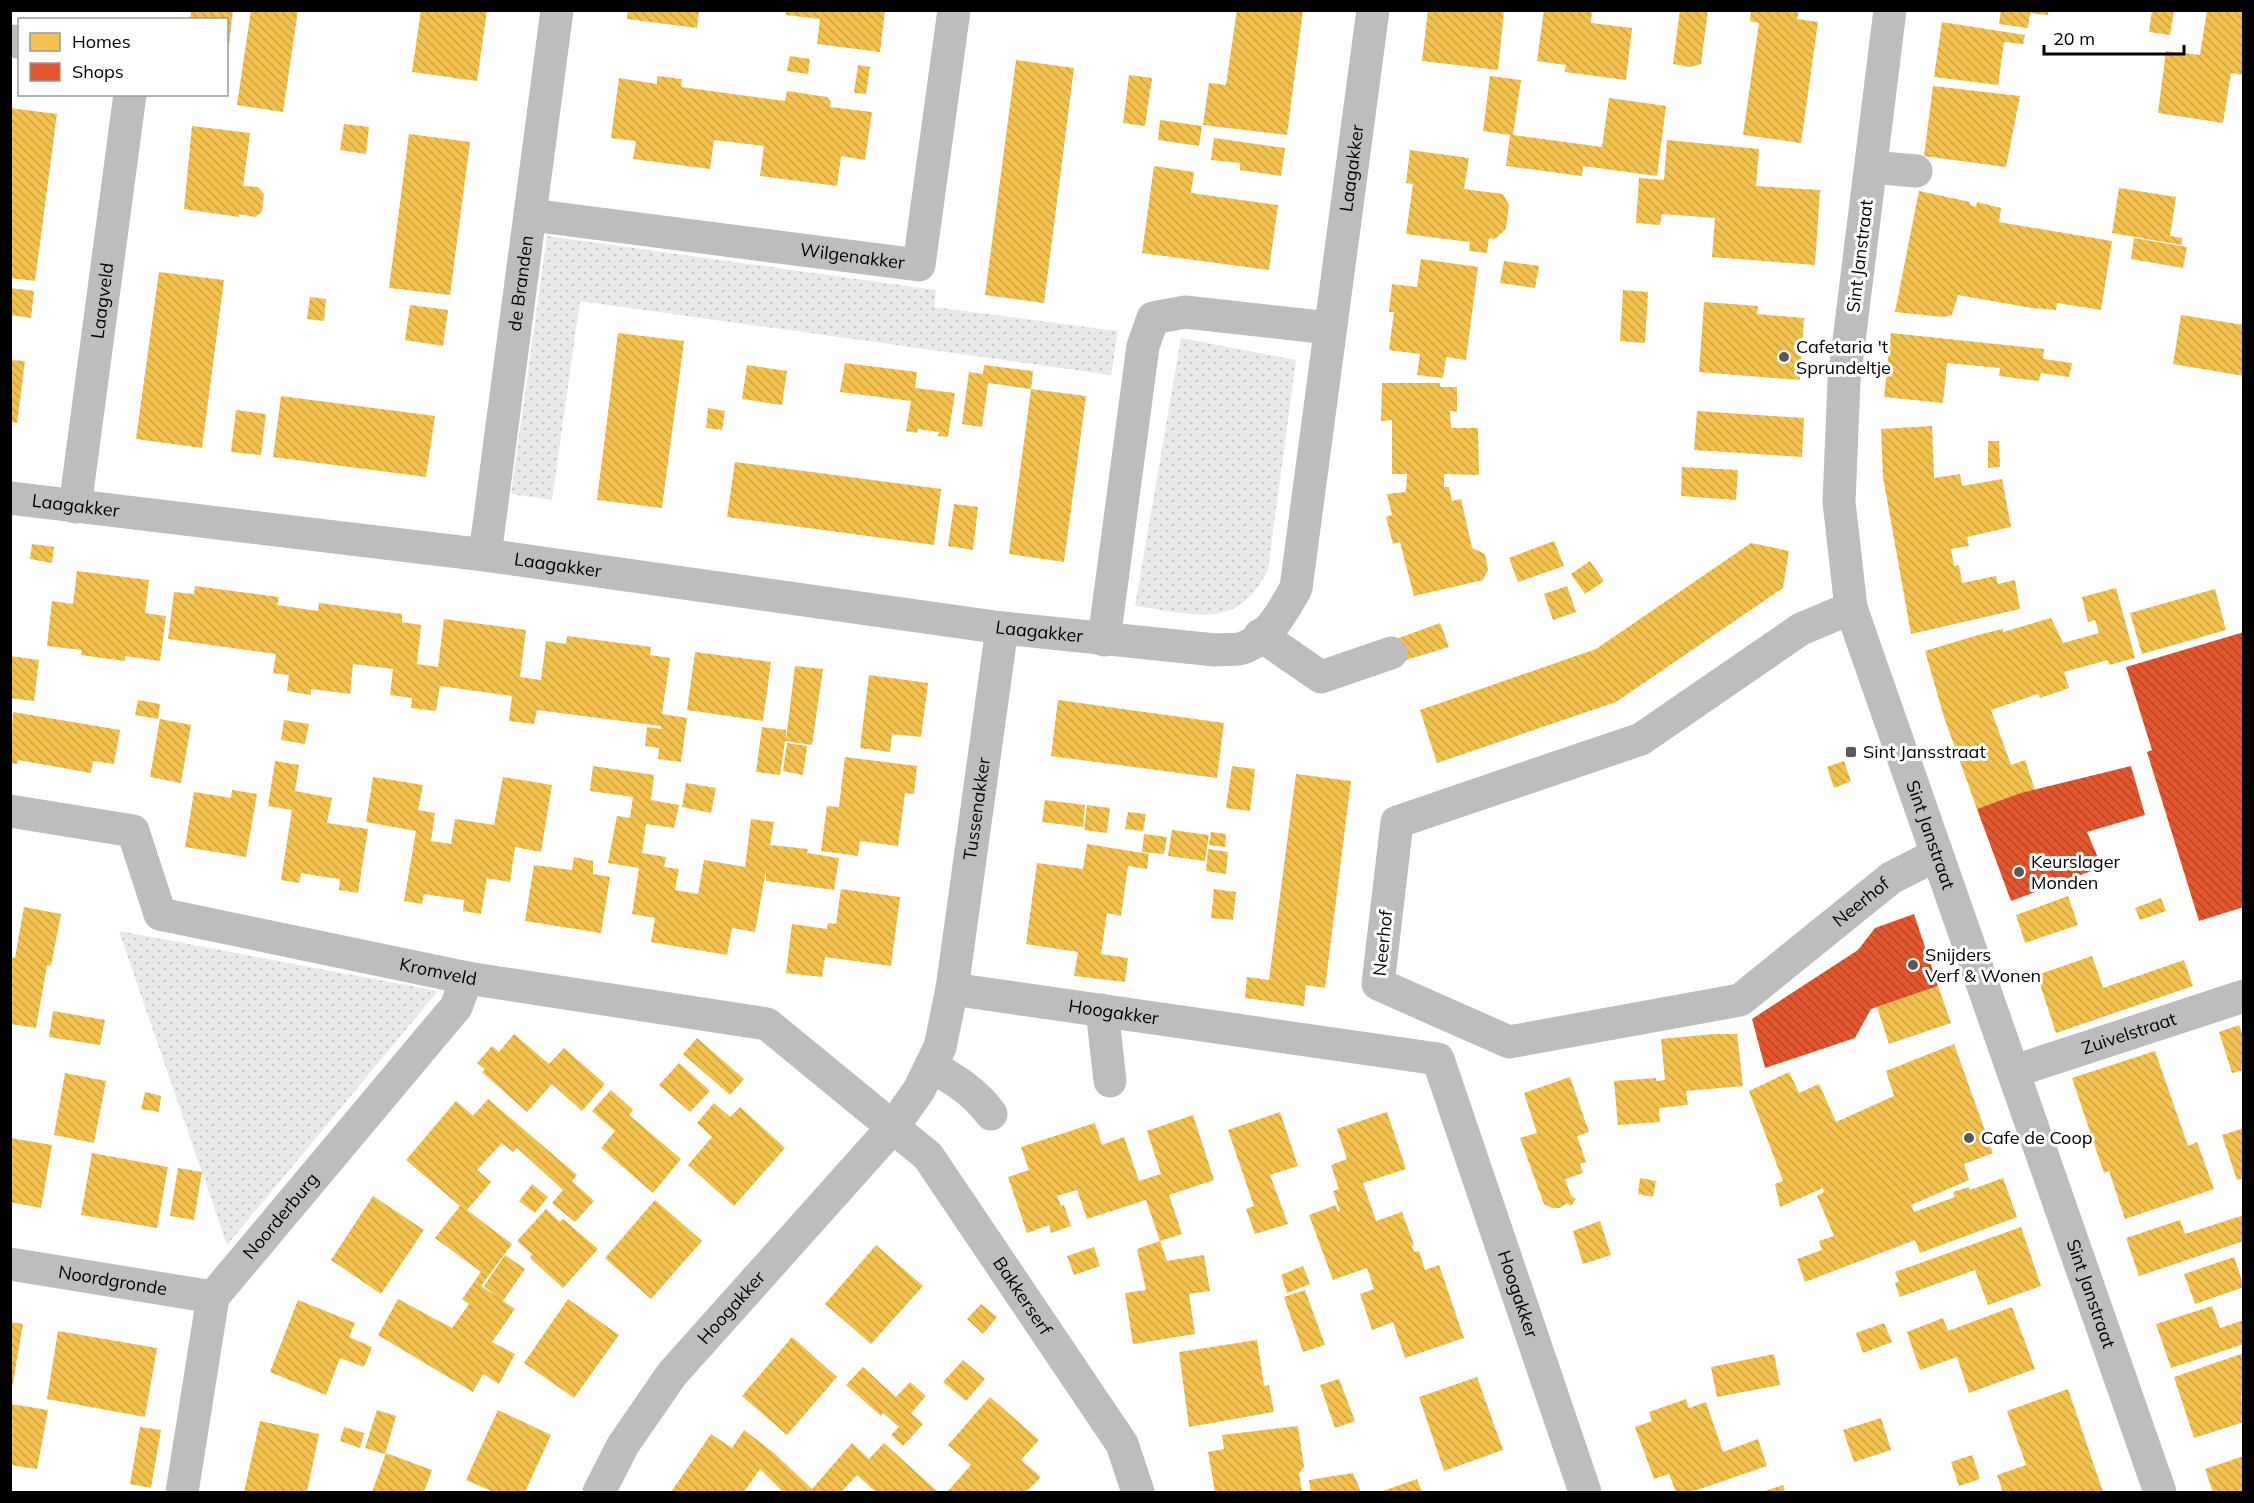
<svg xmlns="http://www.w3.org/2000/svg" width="2254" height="1503" viewBox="0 0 2254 1503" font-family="Mulish,sans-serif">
  <defs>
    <pattern id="grass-dots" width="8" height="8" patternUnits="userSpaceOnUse" patternTransform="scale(1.5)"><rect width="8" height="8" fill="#e9e9e9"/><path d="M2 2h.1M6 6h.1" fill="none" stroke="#c6c6c6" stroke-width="1.8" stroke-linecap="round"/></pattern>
    <pattern id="homes-back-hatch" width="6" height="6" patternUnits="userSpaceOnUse" patternTransform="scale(1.5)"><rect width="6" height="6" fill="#f2c14e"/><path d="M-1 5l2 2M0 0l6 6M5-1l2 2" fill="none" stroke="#cea442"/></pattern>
    <pattern id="shops-back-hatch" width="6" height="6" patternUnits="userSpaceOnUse" patternTransform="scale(1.5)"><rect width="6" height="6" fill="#e4572e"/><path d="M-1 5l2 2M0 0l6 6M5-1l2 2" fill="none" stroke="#b64625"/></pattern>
  </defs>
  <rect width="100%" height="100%" fill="#fff"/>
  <path fill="url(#grass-dots)" d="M547,236L936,290L934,307L1118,331L1111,375L580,301L552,500L511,494Z
    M1181,338L1296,360L1268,569C1238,633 1193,613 1135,606Z
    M119,931L438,991L227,1245Z"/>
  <path fill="url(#homes-back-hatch)" d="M191,10H233L229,45H226V20H190Z
    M251,10H298L283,112L237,105Z
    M421,10H487L477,81L412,72Z
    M628,10H699L697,28L627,19Z
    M786,10H885L880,52L817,44L820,19L786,15Z
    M1237,10H1303L1287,135L1203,125L1209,83L1226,85Z
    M1428,10H1504L1498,70L1422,61Z
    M1544,10H1592L1591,23L1632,28L1626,80L1565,72L1566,65L1537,61Z
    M1680,10H1708L1701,64L1690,67L1673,64Z
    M1751,10H1799L1797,19L1818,22L1801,143L1743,135L1759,23L1750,21Z
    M2001,10H2049L2048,15L2030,13L2028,28L1999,24Z
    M2152,10H2174L2170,35L2149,32Z
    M2207,10H2244V75L2231,73L2223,123L2158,113L2166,51L2200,55Z
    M1942,22L2025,35L2023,44L2004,42L1998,85L1934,77Z
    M790,56L810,59L808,74L787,71Z
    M1016,60L1074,68L1044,303L985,295Z
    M858,65L870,67L866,94L854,93Z
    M1129,75L1152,78L1145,126L1123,123Z
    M657,76L682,79L681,87L785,101L787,91L827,97L831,102L830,107L872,112L865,160L841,156L837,186L760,176L764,146L714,140L710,169L633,159L636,141L611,138L619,78L657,84Z
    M1490,76L1521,80L1513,135L1602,147L1609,98L1666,106L1657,176L1583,166L1582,176L1506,166L1510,135L1483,131Z
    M1933,86L2020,96L2006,167L1924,156Z
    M10,108L57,114L35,281L10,278Z
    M1160,120L1202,126L1199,146L1158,140Z
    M344,124L369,127L366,154L340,150Z
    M192,126L250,133L243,186L258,187L264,194L262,212L255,217L239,214V217L184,209Z
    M409,134L470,142L450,295L389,288Z
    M1214,138L1285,148L1281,176L1240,170V163L1211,160Z
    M1667,140L1759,149L1756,186L1820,190L1815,265L1712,257L1715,218L1662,214L1660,225L1636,223L1639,178L1664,180Z
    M1410,150L1469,158L1464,189L1503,194L1509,205L1506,229L1495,239L1489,238L1487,253L1469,251L1470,242L1406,234L1413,184L1406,183Z
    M1154,166L1194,172L1191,193L1278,205L1269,270L1142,253Z
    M2119,188L2176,197L2170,236L2182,238V245L2112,233Z
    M1919,191L1970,202V205L1976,207L1977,202L2001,208L1999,222L2112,241L2101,310L2057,303L2056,310L2032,308L1958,295L1952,315L1943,317L1895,312Z
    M2134,238L2187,247L2183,268L2131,259Z
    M1421,259L1478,267L1466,360L1446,357L1443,378L1417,375L1420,354L1389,350L1394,312H1389L1392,284L1417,287Z
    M1504,261L1539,266L1535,288L1500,283Z
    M159,272L224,280L202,448L136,439Z
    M10,288L34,291L31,318L10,315Z
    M1623,290L1648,292L1645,343L1620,341Z
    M310,297L326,299L324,321L307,319Z
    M1704,302L1758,306L1757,314L1804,318L1800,380L1699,372Z
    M410,305L448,310L443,346L405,340Z
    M2181,315L2244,325V376L2173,364Z
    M618,333L684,341L662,508L597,500Z
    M1891,333L2044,349L2043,359L2072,363L2069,377L2041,373L2039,381L1999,376L2000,368L1947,363L1943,403L1884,397Z
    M10,360L25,361L17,423L10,422Z
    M845,363L917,372L915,388L955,393L948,437L938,436L939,432L918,429L917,433L906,431L911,401L840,392Z
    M747,365L787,371L782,405L742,399Z
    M984,365L1033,371L1031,389L1086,396L1064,562L1009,554L1031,389L988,383L982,427L962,424L969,372L983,374Z
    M1382,383H1440V387H1457V412L1450,411L1451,428H1478L1479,475L1444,474V487H1449L1452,501L1461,499L1472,548L1485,554L1488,570L1483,580L1414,596L1400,542L1393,544L1386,517L1392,515L1387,494L1406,492L1407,474H1392V420L1381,421Z
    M281,396L435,416L426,477L273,457Z
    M708,408L725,411L722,430L706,428Z
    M236,410L266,414L261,455L231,452Z
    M1697,411L1804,418L1802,457L1694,450Z
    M1932,426L1934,478L1960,474L1962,486L2002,479L2011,527L1967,537L1969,546L1951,549L1954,566L1959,565L1962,583L1996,576L1998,584L2015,580L2020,609L1911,634L1883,477L1881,429Z
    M1988,441H1999L2000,467L1988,468Z
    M735,462L941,489L934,545L727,517Z
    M1682,467L1738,470L1736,500L1681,496Z
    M954,504L978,507L973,550L948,546Z
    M1554,541L1564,566L1518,582L1509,558Z
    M1751,543L1789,551L1783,588L1616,702L1437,763L1420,710L1596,649Z
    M32,544L54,547L52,563L30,559Z
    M1590,561L1604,581L1585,594L1571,574Z
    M77,571L149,580L145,613L166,616L160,661L125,656V661L102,658L81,655L82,650L47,646L52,601L73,604Z
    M195,586L279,597L277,605L318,611L319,603L402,614V622L421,625L417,664L438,667L444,619L526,630L520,677L541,680L546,641L566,644L567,636L651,647L650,655L670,658L662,714L687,718L681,762L658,759L659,748L645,746L647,727L661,729V726L537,710L534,724L509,721L512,696L440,686L436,711L411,708L412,698L390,695L393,669L353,664L350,694L311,689V695L287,691L289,675L273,673L276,654L168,639L174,592L194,594Z
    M1567,586L1576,612L1553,620L1544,594Z
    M2116,588L2135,658L2109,665L2108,660L2064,672L2069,688L2040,698L2038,694L1991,710L2011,765L2025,760L2035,790L1977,809L1944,717L1925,651L1978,635L2003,629V632L2051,618L2063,643L2099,633L2095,620L2088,622L2082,597Z
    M2215,589L2226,630L2142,654L2130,613Z
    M1440,623L1449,647L1403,661L1396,639Z
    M695,652L771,662L763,721L687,710Z
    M10,656L39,660L34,701L10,698Z
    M795,666L823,669L812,745L785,741L780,775L756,772L762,727L786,730V739Z
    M869,675L928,683L921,737L892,734L890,752L860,748Z
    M138,700L160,704L158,719L135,715Z
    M1058,700L1224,723L1217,778L1051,756Z
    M13,712L120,730L114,764L93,761L91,773L18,760L17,764L10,763Z
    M160,719L191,725L181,783L150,777Z
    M284,720L309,724L305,744L281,740Z
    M787,743L807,746L803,775L783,771Z
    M845,757L917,766L914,794L905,793L898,846L860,841L858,856L821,851L827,806L839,807Z
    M275,761L299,765L295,791L332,798L327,823L368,829L358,893L339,890L340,879L318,876L301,873L299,883L281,880L292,810L268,806Z
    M1844,761L1851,781L1834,788L1827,767Z
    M593,766L654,775L651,800L679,805L674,828L646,824L642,853L666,857L664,867L679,869L675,890L698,894L704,860L745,867L751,819L774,822L770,845L808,849L807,853L839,858L834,890L766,881V870L755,932L732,928L727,955L651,942L655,918L632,914L639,868L608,863L617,816L630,818L633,797L590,791Z
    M1232,766L1255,769L1250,811L1226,808Z
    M1296,774L1351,781L1325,988L1306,985L1304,1006L1245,998L1247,977L1269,980Z
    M373,777L423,785L418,810L435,813L431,841L451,844L455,819L494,825L503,777L552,785L541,852L515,847L510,882L487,878L481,914L463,911L464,900L424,894L422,904L404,901L416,831L366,822Z
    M686,783L716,788L711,813L682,807Z
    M232,790L257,794L246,857L185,847L194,792L231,798Z
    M1045,800L1085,805L1083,827L1042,822Z
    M1087,805L1110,808L1107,833L1084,830Z
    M1128,812L1146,814L1143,831L1125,829Z
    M1172,830L1209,835L1205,861L1168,856Z
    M1211,832L1226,834L1225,847L1209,845Z
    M1144,834L1167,837L1164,854L1142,852Z
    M1087,844L1149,854L1147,869L1128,866L1121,916L1107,913L1101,954L1128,958L1125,982L1074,976L1078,952L1026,944L1037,863L1083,869Z
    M1208,849L1228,852L1226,874L1206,871Z
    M574,857L593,861V874L610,877L601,933L525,921L534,865L572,870Z
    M841,889L900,897L891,966L825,957L822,977L786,973L792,924L827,929L828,923L836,924Z
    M1214,889L1236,892L1233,920L1211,918Z
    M2068,896L2078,925L2025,943L2016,915Z
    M2161,898L2166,911L2140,920L2135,908Z
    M24,907L61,914L51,966L47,965L36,1028L10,1024V957L15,958Z
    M2092,956L2103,988L2184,960L2193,986L2056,1033L2037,975Z
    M1938,986L1951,1023L1889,1044L1877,1007Z
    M53,1011L105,1020L100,1045L49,1037Z
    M2239,1025L2244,1038V1070L2232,1073L2219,1032Z
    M514,1034L549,1064L564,1048L605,1084L582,1111L552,1084L527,1112L482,1072L485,1069L477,1063L492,1046L499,1052Z
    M1714,1034H1737L1743,1086L1686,1091L1688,1105L1659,1108L1660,1122L1618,1125L1614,1081L1656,1078V1081L1665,1080L1661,1039Z
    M697,1038L744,1079L730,1095L683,1054Z
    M1954,1044L1993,1153L1964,1164L1969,1180L1911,1205L1914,1212L1955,1197L1953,1192L1969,1187L1970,1190L2003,1178L2017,1217L1920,1253L1915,1240L1805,1282L1797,1259L1822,1250L1819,1241L1834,1236L1817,1196L1824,1192L1823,1188L1780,1207L1775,1184L1783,1181L1749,1091L1789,1072L1799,1093L1819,1084L1836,1122L1894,1096L1886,1071Z
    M2155,1051L2188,1146L2197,1142L2214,1189L2125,1219L2109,1171L2104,1173L2072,1078Z
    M679,1063L710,1091L690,1112L659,1085Z
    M65,1073L106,1081L94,1143L54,1135Z
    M1570,1077L1589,1132L1577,1136L1586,1162L1580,1164L1583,1173L1565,1179L1571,1196L1576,1199L1571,1206L1567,1203L1560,1208H1552L1544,1204L1520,1138L1537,1133L1524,1093Z
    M611,1090L633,1110L629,1115L681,1159L653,1193L601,1148L615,1131L592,1111Z
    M145,1092L161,1096L159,1112L141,1109Z
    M488,1099L577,1175L572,1181L594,1201L575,1222L552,1203L563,1190L517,1148L513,1152L502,1143L477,1170L491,1182L467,1210L512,1244L481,1286L498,1297L484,1286L505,1255L525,1269L503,1301L515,1309L492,1342L515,1354L499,1384L483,1374L473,1392L378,1335L398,1299L452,1328L469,1304L462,1299L481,1272L435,1238L460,1206L406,1160L456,1101L473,1116Z
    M714,1103L730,1117L740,1107L785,1148L734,1206L688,1165L712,1137L697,1123Z
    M1280,1112L1298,1166L1270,1175L1288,1224L1255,1234L1246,1209L1254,1206L1228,1130Z
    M1387,1112L1406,1169L1363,1183L1376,1221L1402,1212L1414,1245L1412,1246L1414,1252L1419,1251L1425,1270L1439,1265L1464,1338L1405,1358L1393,1322L1372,1330L1360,1294L1374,1289L1367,1268L1333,1280L1309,1215L1336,1205L1338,1212L1340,1211L1333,1191L1339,1189L1331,1165L1347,1159L1337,1129Z
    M1193,1115L1214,1180L1169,1195L1182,1234L1160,1241L1146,1200L1087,1219L1077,1190L1057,1196L1061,1206L1064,1205L1071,1226L1051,1233L1049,1225L1027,1233L1008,1177L1029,1170L1021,1147L1095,1123L1102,1145L1124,1137L1139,1181L1161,1174L1147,1131Z
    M2244,1128V1178L2237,1180L2222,1135Z
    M10,1138L52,1145L41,1208L10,1202Z
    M92,1153L168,1167L157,1228L81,1215Z
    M178,1168L202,1172L194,1220L170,1216Z
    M1640,1178L1656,1181L1653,1197L1638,1194Z
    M532,1184L548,1197L535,1213L519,1201Z
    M373,1196L424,1230L381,1294L331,1260Z
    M655,1200L702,1241L651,1299L605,1258Z
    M546,1209L560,1222L563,1219L598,1249L563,1288L530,1258L532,1254L517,1241Z
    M2244,1215V1241L2139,1276L2126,1238L2180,1220L2185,1234Z
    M1600,1221L1611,1255L1583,1264L1573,1231Z
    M2021,1227L2041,1286L1988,1305L1975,1270L1900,1297L1895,1283L1899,1281L1895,1272Z
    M1160,1241L1167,1261L1204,1255L1210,1291L1189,1294L1195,1334L1133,1344L1125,1293L1146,1290L1137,1249Z
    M876,1245L923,1286L871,1344L825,1304Z
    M1094,1247L1100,1266L1074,1275L1067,1256Z
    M2234,1257L2244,1287L2195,1304L2184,1274Z
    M1303,1266L1310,1284L1287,1293L1281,1275Z
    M1305,1290L1325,1345L1303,1352L1284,1297Z
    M568,1299L619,1335L574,1398L524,1363Z
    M298,1300L355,1323L349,1337L372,1347L364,1367L340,1358L326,1395L270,1372Z
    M981,1304L997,1317L983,1334L967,1319Z
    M2212,1306L2220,1328L2244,1320V1344L2171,1368L2156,1324Z
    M2012,1307L2035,1369L1969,1393L1957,1357L1920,1370L1907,1332L1943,1318L1948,1331Z
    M10,1322L23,1324L12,1388H10Z
    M1884,1323L1892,1342L1863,1353L1856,1333Z
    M58,1331L157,1348L145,1417L47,1399Z
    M792,1337L837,1377L787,1435L742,1396Z
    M1257,1340L1264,1386L1269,1385L1274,1412L1189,1427L1179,1352Z
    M2244,1353V1394L2241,1395L2244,1422L2194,1438L2174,1377Z
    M1774,1354L1780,1385L1717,1397L1711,1367Z
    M963,1360L985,1379L966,1401L943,1382Z
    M863,1367L896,1397L910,1382L926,1396L911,1413L923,1424L903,1446L891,1435L899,1427L883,1413L881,1416L846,1385Z
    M1477,1377L1503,1450L1444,1471L1419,1397Z
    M1339,1379L1355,1421L1335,1428L1320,1385Z
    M2068,1389L2103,1492H2003L1997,1475L2026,1465L2007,1411Z
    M990,1397L1039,1440L1021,1460L1041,1477L1026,1492H947L971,1465L948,1445Z
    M1686,1399L1689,1408L1706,1402L1723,1452L1758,1439L1767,1466L1691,1492H1676L1669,1474L1654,1479L1635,1427L1652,1421L1649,1412Z
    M10,1404L48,1410L37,1469L10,1465Z
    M377,1410L396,1416L385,1454L365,1448Z
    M498,1410L551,1435L525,1492H494L466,1480Z
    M1881,1418L1891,1450L1854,1462L1843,1430Z
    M260,1421L319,1434L307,1492H244Z
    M1298,1426L1304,1467L1299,1473L1302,1492H1215L1208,1452L1224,1449L1222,1435Z
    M140,1427L161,1430L151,1488L130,1484Z
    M344,1427L364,1433L360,1448L340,1441Z
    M744,1430L774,1453L812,1489L852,1443L869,1459L884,1443L938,1492H876L857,1475L841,1492H783L760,1469L744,1492H671L711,1434L732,1448Z
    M386,1453L432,1470L424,1492H372Z
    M1972,1455L1980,1479L1959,1486L1951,1462Z
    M2244,1456V1492H2213L2205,1469Z
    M1353,1473L1361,1492H1311L1309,1480Z
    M1417,1479L1422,1492H1380Z
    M1783,1485L1785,1492H1762Z"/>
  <path fill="url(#shops-back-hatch)" d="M2244,632V907L2199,921L2147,752L2152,750L2126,667Z
    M2131,766L2145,815L2087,832L2102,867L2011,901L1977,809L2021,793Z
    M1914,914L1938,986L1871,1009L1855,1038L1765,1068L1752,1019L1858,950L1875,928Z"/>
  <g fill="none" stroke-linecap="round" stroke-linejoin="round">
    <g stroke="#bdbdbd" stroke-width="33">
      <path id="s1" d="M1890,10L1844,381L1839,502L1851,608L2160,1492"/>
      <path d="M10,41L20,42"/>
      <path d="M1871,167L1916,171"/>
      <path id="s2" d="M531,215L919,265L954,10"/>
      <path id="s3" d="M10,498L485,555L1002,628L1215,650C1222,649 1231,650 1239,649C1266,643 1284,610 1296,588L1373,10"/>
      <path id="s4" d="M75,507L130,94"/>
      <path id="s5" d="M485,555L557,10"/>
      <path id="s6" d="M1851,608L1801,629L1641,739L1397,822L1378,984L1509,1042L1740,1000L1891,878L1936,855"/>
      <path d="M1260,635L1321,677L1391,653"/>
      <path d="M1104,640L1143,346L1153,318L1185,312L1329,328"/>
      <path id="s7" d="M10,811L133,831L160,914L467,978L767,1024L928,1156L1122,1444L1138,1492"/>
      <path id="s8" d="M952,989L1002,628"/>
      <path d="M1102,1010L1110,1081"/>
      <path d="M931,1066C955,1080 974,1091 991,1114"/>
      <path id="s9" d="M2015,1071L2244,996"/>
      <path id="s10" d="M10,1264L213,1297"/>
      <path id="s11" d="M182,1492L213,1297L456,1007L467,978"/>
      <path id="s12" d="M599,1492L623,1445L672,1374L893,1127L919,1090L940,1047L952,989L1438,1059L1585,1492"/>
    </g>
  </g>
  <g fill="#595959" stroke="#fff" stroke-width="2">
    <circle cx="1784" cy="357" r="6"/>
    <rect x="1845" y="746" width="12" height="12" rx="3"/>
    <circle cx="2019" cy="872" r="6"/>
    <circle cx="1913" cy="965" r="6"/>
    <circle cx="1969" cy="1138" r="6"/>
  </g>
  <g text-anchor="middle" stroke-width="6" stroke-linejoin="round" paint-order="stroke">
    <g font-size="18" fill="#000" stroke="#fff">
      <text dy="6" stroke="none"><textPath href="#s3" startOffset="1748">Laagakker</textPath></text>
      <text dy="6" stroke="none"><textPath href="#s2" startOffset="324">Wilgenakker</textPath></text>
      <text transform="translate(1860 256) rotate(-83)" y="6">Sint Janstraat</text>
      <text dy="6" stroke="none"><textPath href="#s5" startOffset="274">de Branden</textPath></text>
      <text dy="6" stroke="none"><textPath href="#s4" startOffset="208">Laagveld</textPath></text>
      <text dy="6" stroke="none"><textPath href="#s3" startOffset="66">Laagakker</textPath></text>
      <text dy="6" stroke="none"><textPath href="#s3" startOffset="552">Laagakker</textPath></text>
      <text dy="6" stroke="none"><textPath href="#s3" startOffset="1038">Laagakker</textPath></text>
      <text dy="6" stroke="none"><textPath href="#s8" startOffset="182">Tussenakker</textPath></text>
      <text dy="6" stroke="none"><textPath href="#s1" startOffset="842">Sint Janstraat</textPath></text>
      <text dy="6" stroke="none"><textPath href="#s6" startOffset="1203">Neerhof</textPath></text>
      <text transform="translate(1383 943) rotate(-84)" y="6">Neerhof</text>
      <text dy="6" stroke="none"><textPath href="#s7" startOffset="496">Kromveld</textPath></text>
      <text dy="6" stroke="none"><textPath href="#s12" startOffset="786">Hoogakker</textPath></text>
      <text dy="6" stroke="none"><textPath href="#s9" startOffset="120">Zuivelstraat</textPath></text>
      <text dy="6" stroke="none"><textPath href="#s11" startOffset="303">Noorderburg</textPath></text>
      <text dy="6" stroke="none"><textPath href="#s10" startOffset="104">Noordgronde</textPath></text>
      <text dy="6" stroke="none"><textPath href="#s1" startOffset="1328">Sint Janstraat</textPath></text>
      <text dy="6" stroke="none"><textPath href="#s12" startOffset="1362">Hoogakker</textPath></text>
      <text dy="6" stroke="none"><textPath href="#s7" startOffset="1206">Bakkerserf</textPath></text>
      <text dy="6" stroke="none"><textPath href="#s12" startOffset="228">Hoogakker</textPath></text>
    </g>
    <g font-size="18" fill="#000" stroke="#fff" text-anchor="start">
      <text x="1796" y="353">Cafetaria 't<tspan x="1796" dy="21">Sprundeltje</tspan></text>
      <text x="1863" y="758">Sint Jansstraat</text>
      <text x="2031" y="868">Keurslager<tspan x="2031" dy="21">Monden</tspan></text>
      <text x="1925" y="961">Snijders<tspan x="1925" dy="21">Verf &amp; Wonen</tspan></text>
      <text x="1981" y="1144">Cafe de Coop</text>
    </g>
  </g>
  <rect width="2254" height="1503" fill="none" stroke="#000000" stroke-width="24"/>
  <rect x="18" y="18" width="210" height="78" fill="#ffffff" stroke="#999999" stroke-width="1.5"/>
  <rect x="30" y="33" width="30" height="18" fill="#f2c14e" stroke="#999999" stroke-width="1.5"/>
  <text x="72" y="48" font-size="18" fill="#000000">Homes</text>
  <rect x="30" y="63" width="30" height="18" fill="#e4572e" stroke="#999999" stroke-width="1.5"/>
  <text x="72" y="78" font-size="18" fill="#000000">Shops</text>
  <path d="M2044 45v9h140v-9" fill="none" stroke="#000000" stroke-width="3"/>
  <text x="2053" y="45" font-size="18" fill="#000000" stroke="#ffffff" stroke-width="4.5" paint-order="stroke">20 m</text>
</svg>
